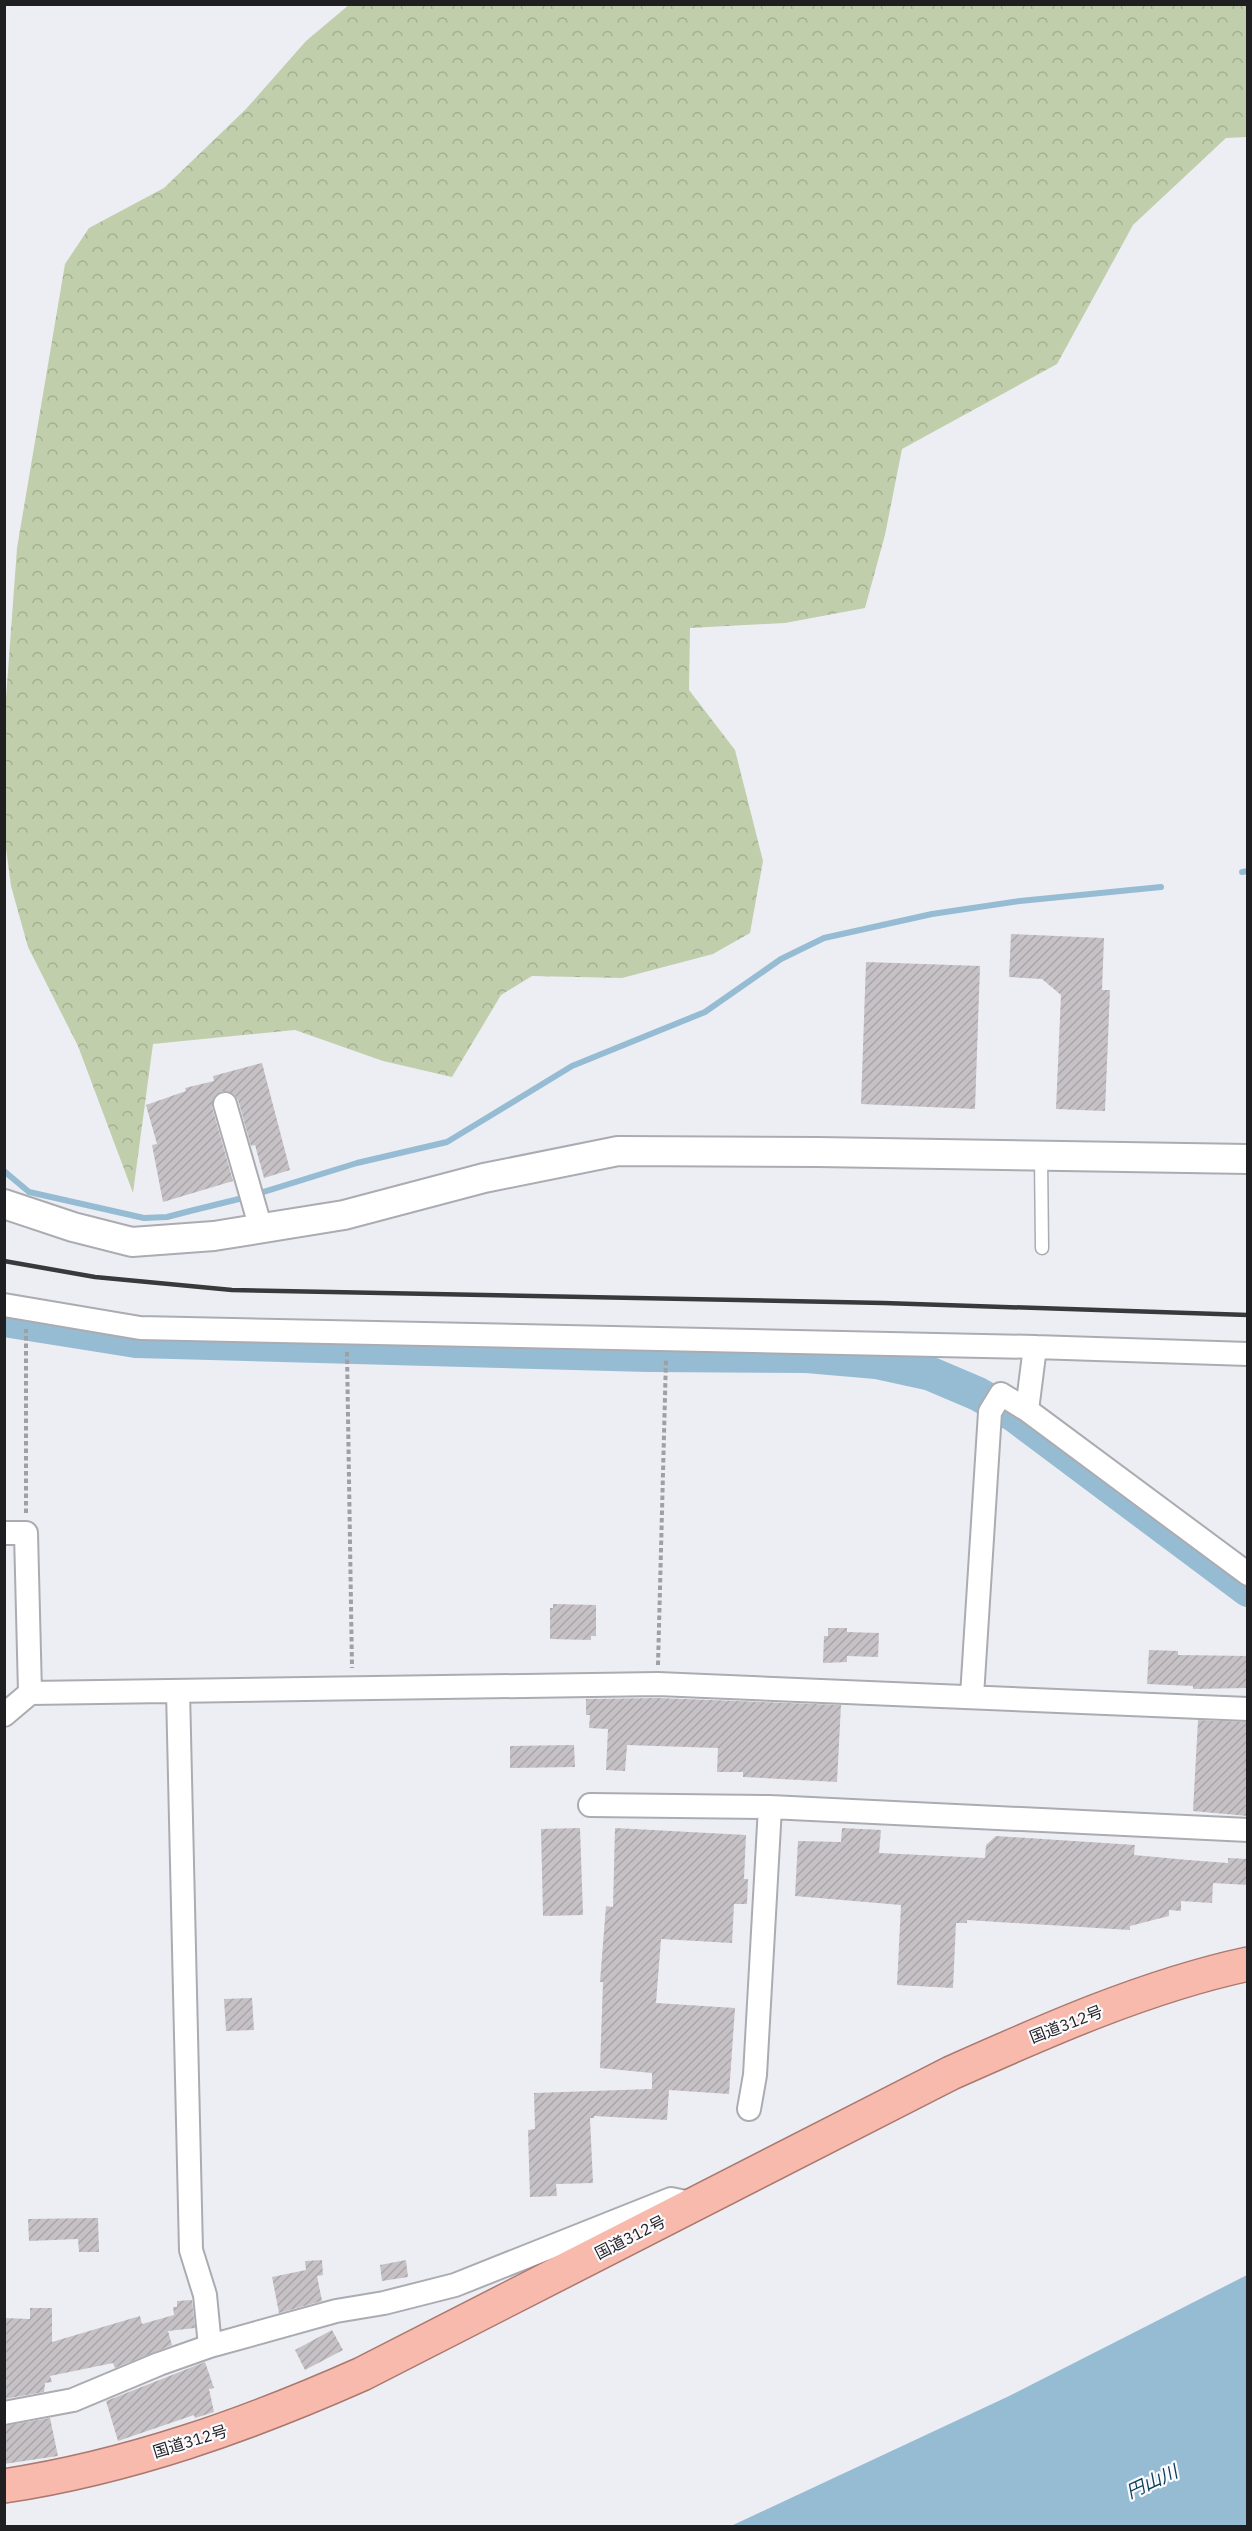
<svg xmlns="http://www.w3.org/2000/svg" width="1252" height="2531" viewBox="0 0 1252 2531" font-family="'IBM Plex Sans','Noto Sans JP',sans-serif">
  <defs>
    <pattern id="forest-crowns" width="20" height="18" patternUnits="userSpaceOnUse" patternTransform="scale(1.5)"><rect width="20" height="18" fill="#c0ceab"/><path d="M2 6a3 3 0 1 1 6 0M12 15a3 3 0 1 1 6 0" fill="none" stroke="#a5b093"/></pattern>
    <pattern id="building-hatch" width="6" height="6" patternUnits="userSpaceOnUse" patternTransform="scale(1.5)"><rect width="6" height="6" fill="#c6c1c4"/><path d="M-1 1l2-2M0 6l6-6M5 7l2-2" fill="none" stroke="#aaa5a8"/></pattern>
  </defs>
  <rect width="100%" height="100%" fill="#edeef4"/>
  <path fill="url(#forest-crowns)" d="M350,4L1247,5V137L1226,138L1133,225L1057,364L902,449L885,535L865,608L785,623L690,628L689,690L735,750L763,861L750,933L713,954L622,978L532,976L501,995L452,1077L383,1061L295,1030L153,1044L133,1193L78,1046L28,947L11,886L5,841V712L17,548L65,264L89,228L164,188L246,109L306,41Z"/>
  <path fill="#96bcd4" d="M1247,2275V2526H731L1007,2397Z"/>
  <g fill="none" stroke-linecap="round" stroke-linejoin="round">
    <path stroke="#96bcd4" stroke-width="6" d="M1242,872L1248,871
      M4,1171L29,1192L144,1218L167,1217L190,1211L247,1197L357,1163L447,1142L572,1066L705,1012L781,959L824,938L932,914L1020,901L1161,887"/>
    <path stroke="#96bcd4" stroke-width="34" d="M4,1320L136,1341L648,1355L807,1356L876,1362L931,1374L978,1394L1014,1415L1248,1590"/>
  </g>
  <path fill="url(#building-hatch)" d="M1011,934L1104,938L1102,990H1110L1105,1111L1056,1109L1061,995L1042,979L1009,977Z
    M866,962L980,966L975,1109L861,1104Z
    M262,1063L290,1170L264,1178L255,1145L251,1146L238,1100L234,1094L222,1091L215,1095L212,1107L233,1181L163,1202L152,1145L157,1144L146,1105L186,1091L185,1088L214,1081L213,1076Z
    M553,1604L596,1605V1636H591V1640L550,1639V1608H553Z
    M828,1628H847V1632L879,1633L878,1657L847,1656V1662L823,1663L824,1636H828Z
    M1149,1650L1178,1651V1655L1248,1656V1688L1193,1689V1686L1147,1684Z
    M658,1698L841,1705L837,1782L743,1777V1772H717L718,1748L627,1745L625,1771L606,1770L608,1729L589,1728L590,1715H586V1699Z
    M1198,1720L1248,1722V1816L1193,1811Z
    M574,1745L575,1767L510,1768V1746Z
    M580,1828L583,1915L543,1916L541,1829Z
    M615,1828L746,1835L744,1879H748L747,1904H734L732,1943L661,1939L656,2003L735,2008L729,2094L669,2090L667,2120L594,2116V2118H590L593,2183L556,2184L557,2196L530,2197L528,2130L535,2129L534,2093L652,2089V2073L600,2068L603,1982H600L606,1906L613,1907Z
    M842,1828L881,1830L879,1853L985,1858L986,1845L996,1836L1135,1845L1134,1855L1188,1860L1228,1863V1858L1248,1859V1885L1213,1883L1212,1903L1181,1901V1911L1169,1910V1916L1130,1926V1930L967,1920V1923H956L953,1988L897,1985L901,1905L795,1896L798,1841L841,1842Z
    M252,1998L254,2030L226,2031L224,1999Z
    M98,2218L99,2252H79L78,2239L29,2241L28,2219Z
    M322,2260L323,2275L317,2276L322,2301L279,2313L272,2277L306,2270L305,2261Z
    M406,2260L408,2277L382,2281L380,2265Z
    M192,2300L195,2328L168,2331L172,2345L115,2368L113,2363L50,2376L52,2382L45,2383L44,2392L4,2399V2318L30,2319V2308H52V2342L140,2316L142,2324L174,2315L173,2307H177V2301Z
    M332,2330L343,2350L305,2370L295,2350Z
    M205,2362L214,2388L209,2389L214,2412L195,2418L194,2415L118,2441L106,2401Z
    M50,2418L58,2456L4,2464V2426Z"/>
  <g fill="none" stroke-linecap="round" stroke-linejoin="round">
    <defs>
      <path id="service" d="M1041,1156L1042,1248"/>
      <path id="minor" d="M225,1104L261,1229
        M4,1305L140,1328L1035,1347L1248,1354
        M1035,1347L1027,1410L1248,1574
        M4,1533H26L30,1693L658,1684L1248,1709
        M178,1691L191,2250L205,2295L210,2346
        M972,1696L990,1412L1001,1394L1027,1410
        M4,1715L30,1693
        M590,1805L770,1807L1248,1830
        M749,2109L755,2075L770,1807
        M4,2413L73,2400L159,2364L210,2346L336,2311L384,2303L455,2285L671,2199L690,2203"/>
      <path id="tertiary" d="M4,1204L73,1227L132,1242L214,1236L344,1215L484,1178L618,1151L818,1152L1248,1159"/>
      <path id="trunk" d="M4,2486C129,2467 247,2425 362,2374L951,2073C1045,2031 1146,1986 1248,1964"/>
    </defs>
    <use href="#service" stroke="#abacb1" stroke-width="15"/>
    <use href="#minor" stroke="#abacb1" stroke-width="26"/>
    <use href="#tertiary" stroke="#abacb1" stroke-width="32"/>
    <use href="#trunk" stroke="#aa786e" stroke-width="36"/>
    <path stroke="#9fa0a4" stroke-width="4" stroke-dasharray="4.5 3" stroke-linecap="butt" d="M347,1352L352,1668
      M26,1513V1329
      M658,1665L666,1358"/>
    <use href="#service" stroke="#fff" stroke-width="12"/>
    <use href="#minor" stroke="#fff" stroke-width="22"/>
    <use href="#tertiary" stroke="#fff" stroke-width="28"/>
    <use href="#trunk" stroke="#f7baac" stroke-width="33"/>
    <path stroke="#39393c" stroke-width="4.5" d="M4,1261L95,1277L232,1290L884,1303L1248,1315"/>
  </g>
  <g text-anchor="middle" stroke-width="4.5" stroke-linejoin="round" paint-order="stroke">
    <g font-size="16" fill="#1f1f21" stroke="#fbfbff">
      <text transform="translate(1066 2024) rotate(-21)" y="6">国道312号</text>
      <text transform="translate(630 2237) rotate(-27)" y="6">国道312号</text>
      <text transform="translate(190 2441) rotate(-17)" y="6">国道312号</text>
    </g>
    <g font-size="18" font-style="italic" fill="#0b3e56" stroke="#fbfbff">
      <text transform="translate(1152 2482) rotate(-25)" y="6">円山川</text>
    </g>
  </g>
  <rect width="1252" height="2531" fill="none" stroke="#1f1f21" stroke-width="12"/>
</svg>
